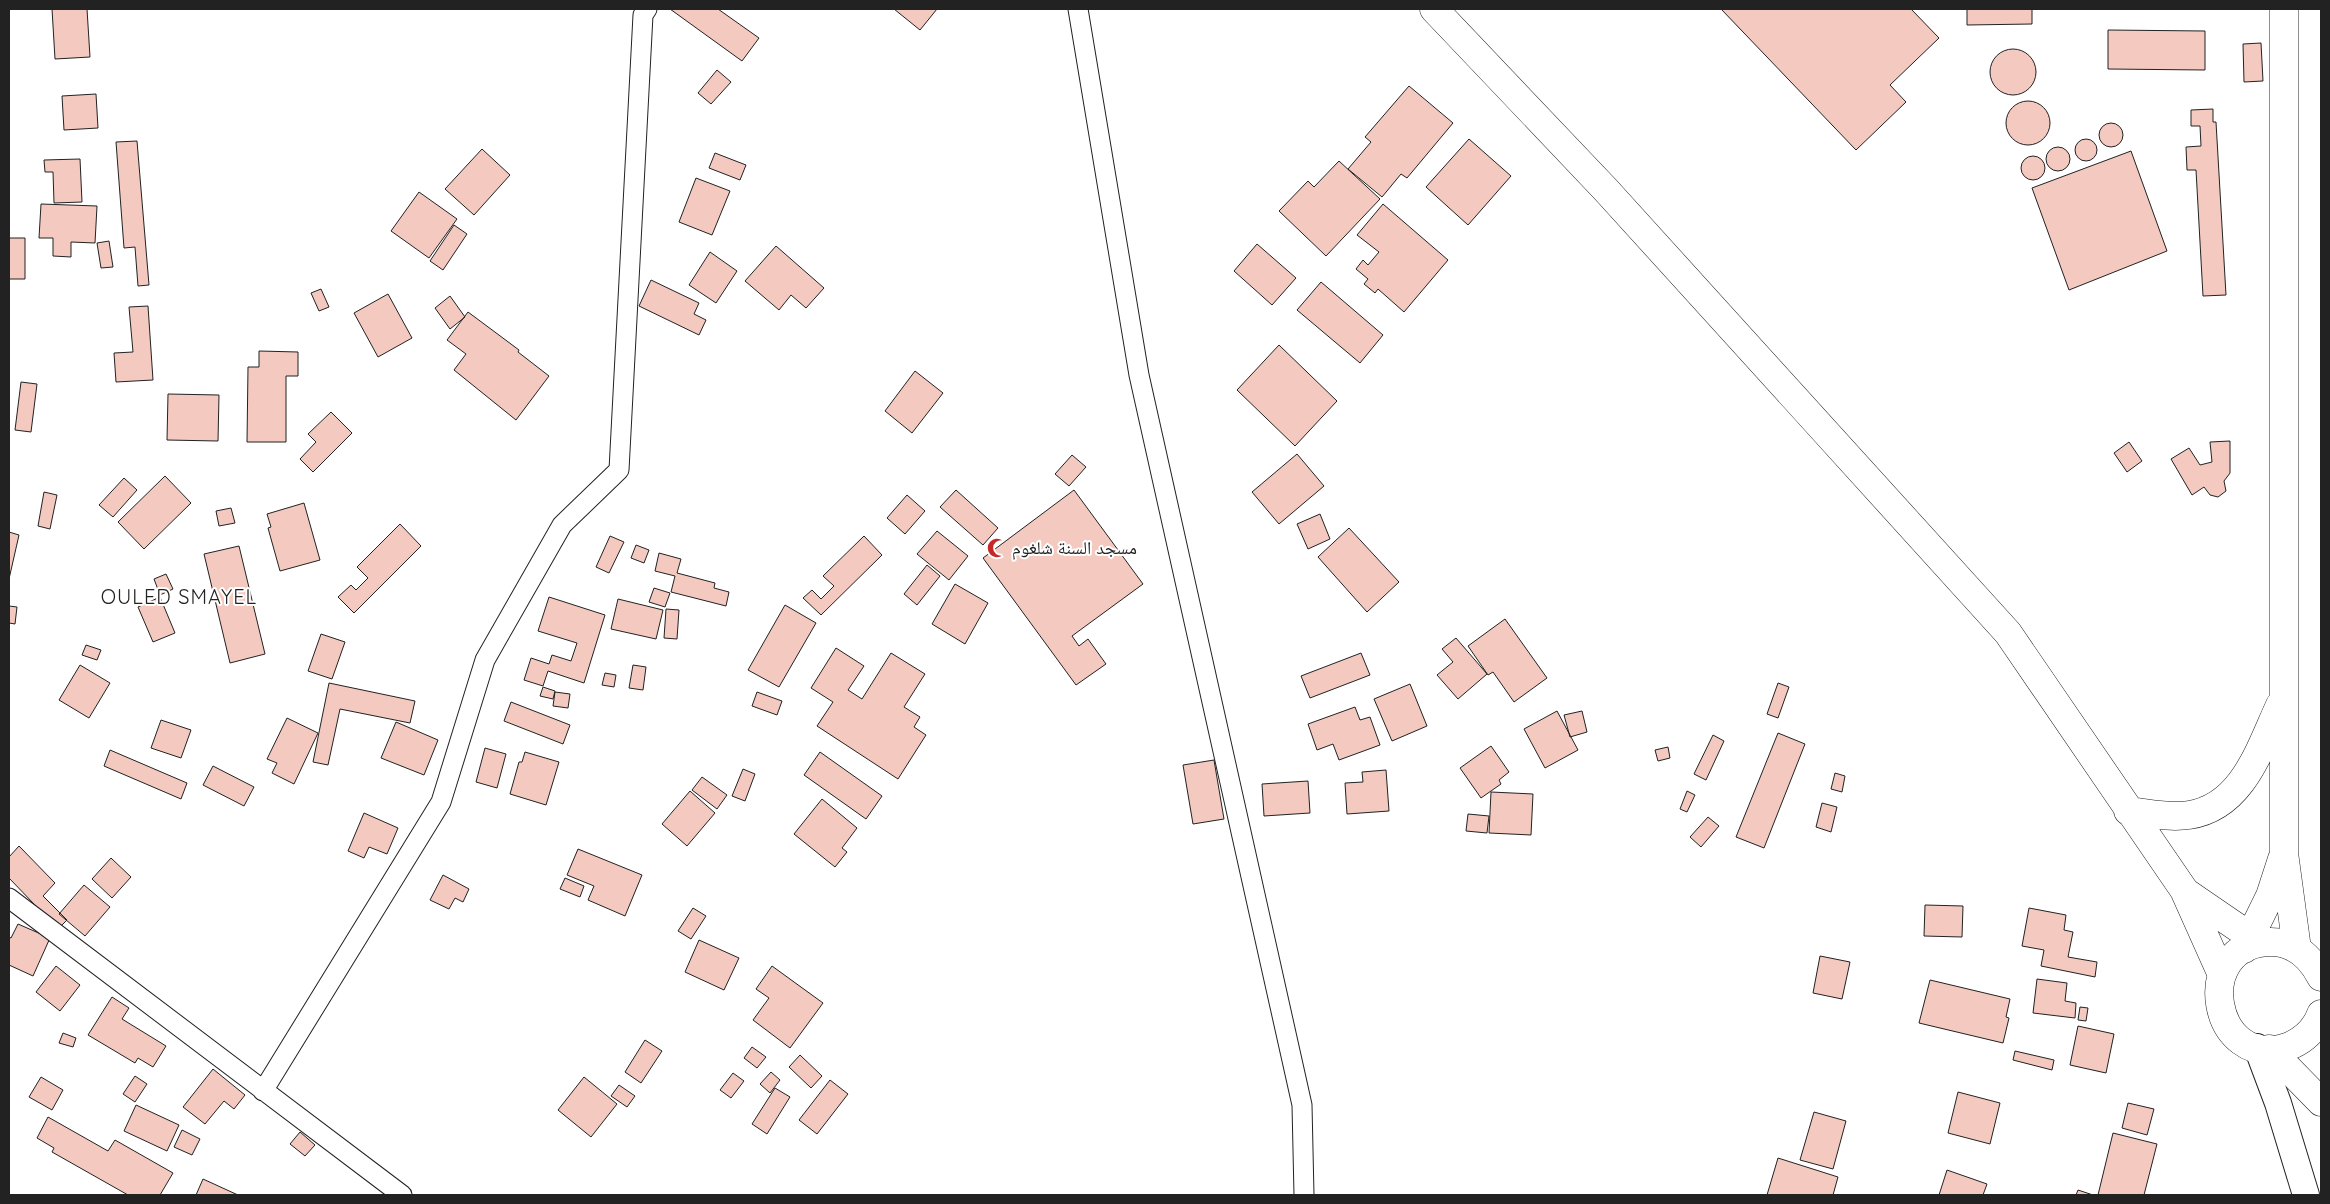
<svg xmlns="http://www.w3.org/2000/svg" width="2330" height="1204" viewBox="0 0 2330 1204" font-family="Quicksand,'Noto Naskh Arabic',sans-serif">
  <rect width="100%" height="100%" fill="#fff"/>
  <path fill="#f3c9c0" stroke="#222" d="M52,9H87L90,57L55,59Z
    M670,9H718L759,38L742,61Z
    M894,9H937L920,30Z
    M1721,9H1911L1939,38L1890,85L1906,102L1856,150Z
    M1967,9H2032V24L1967,25Z
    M2108,30L2205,31V70L2108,69Z
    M2261,43L2263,81L2244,82L2243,44Z
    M1990 72a23 23 0 1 1 46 0a23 23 0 1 1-46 0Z
    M717,70L731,82L711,104L698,93Z
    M1409,86L1453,123L1407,178L1401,174L1382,197L1348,169L1371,142L1365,137Z
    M96,94L98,128L64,130L62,96Z
    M2006 123a22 22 0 1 1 44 0a22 22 0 1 1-44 0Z
    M2213,109V122H2216L2226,295L2203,296L2196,170H2187L2186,147L2201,146L2200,126H2191V110Z
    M2099 135a12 12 0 1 1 24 0a12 12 0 1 1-24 0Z
    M2075 150a11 11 0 1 1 22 0a11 11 0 1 1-22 0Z
    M1469,139L1511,176L1468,225L1426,187Z
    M137,141L149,285L138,286L135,247L124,248L116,142Z
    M2046 159a12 12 0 1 1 24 0a12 12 0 1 1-24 0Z
    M482,149L510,175L474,215L445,189Z
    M2131,151L2167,251L2069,290L2032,188Z
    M715,153L746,165L740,180L709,168Z
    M2021 168a12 12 0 1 1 24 0a12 12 0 1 1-24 0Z
    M80,159L82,202L54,203L53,172H45L44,160Z
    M1339,161L1380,199L1326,256L1279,211L1308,181L1314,187Z
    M696,178L730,191L712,235L679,222Z
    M419,192L457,219L429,258L391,231Z
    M41,204L97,206L95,243L71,242V257L53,256V238H39Z
    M1383,204L1448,260L1404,312L1378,289L1375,293L1364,284L1368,279L1356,269L1363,260L1368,265L1379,252L1357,235Z
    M454,225L467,234L443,270L430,261Z
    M9,238H25V279H9Z
    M109,241L113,267L101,268L97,243Z
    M1257,244L1296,278L1272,305L1234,271Z
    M776,246L824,288L806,308L791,295L779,310L745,281Z
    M710,252L737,271L716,303L689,285Z
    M651,280L699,303L694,314L706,320L699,335L639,306Z
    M1321,282L1383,335L1360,363L1297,310Z
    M321,289L329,307L319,311L311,293Z
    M388,294L412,338L378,357L354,313Z
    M450,296L465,317L450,329L435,308Z
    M148,306L153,380L116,382L114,353L133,352L129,307Z
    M468,312L519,350L518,352L549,376L516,420L454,370L466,354L447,340Z
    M1279,345L1337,401L1295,446L1237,390Z
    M259,351L298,352V376H286V442H247L248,367H259Z
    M915,371L943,393L912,433L885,411Z
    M21,382L37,384L31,432L15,430Z
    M168,394L219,395L218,441L167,440Z
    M331,412L352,433L313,472L300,459L316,442L308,434Z
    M2230,441V473L2224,481L2226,491L2218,497L2210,495L2204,487L2192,495L2171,459L2189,448L2200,465L2212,462L2210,442Z
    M2129,442L2142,461L2127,472L2114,453Z
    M1297,454L1324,486L1279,524L1252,492Z
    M1072,455L1086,467L1069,486L1055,474Z
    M165,476L191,503L144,549L118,522Z
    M124,478L137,490L113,517L99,505Z
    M956,490L998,528L983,545L940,507Z
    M1074,490L1143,584L1072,636L1079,646L1088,639L1106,664L1076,685L983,558Z
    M44,492L57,495L50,529L38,526Z
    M907,495L925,511L905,534L887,518Z
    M304,503L320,560L280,571L268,528L271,527L267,514Z
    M231,508L235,523L219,526L216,511Z
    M1320,514L1330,539L1308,549L1297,524Z
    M400,524L421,546L354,613L338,597L351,585L356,590L368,578L357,567Z
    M1349,528L1399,582L1367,612L1318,557Z
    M937,531L968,556L949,580L917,554Z
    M9,532L19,535L9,579Z
    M610,536L624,542L609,573L596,567Z
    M864,536L882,555L821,615L803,598L812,590L821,599L834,586L823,576Z
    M636,545L649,550L644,563L631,558Z
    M239,546L265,654L230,663L204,554Z
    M659,553L681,559L677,573L715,583L714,588L729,592L726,606L671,592L675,576L655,571Z
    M927,565L940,576L917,605L904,594Z
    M166,574L173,589L160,595L154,579Z
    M955,584L988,603L965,644L932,624Z
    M654,588L670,593L665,607L649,602Z
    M160,597L175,633L153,642L138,607Z
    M549,597L605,615L584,683L548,671L543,686L524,680L531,658L549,664L552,655L571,661L577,643L538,631Z
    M618,599L663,610L656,639L611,629Z
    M785,605L816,623L779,687L748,670Z
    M9,606L17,607L15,624L9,623Z
    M666,609L679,610L677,639L664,638Z
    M1505,619L1547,678L1514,702L1493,672L1488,675L1468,646Z
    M321,634L345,642L332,679L308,671Z
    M1456,638L1487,674L1458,699L1437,675L1453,662L1442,649Z
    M86,645L101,650L97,660L82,655Z
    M836,648L864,666L848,690L862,699L891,653L925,674L904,707L920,717L914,727L926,735L898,779L817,726L833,702L811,688Z
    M1361,653L1370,675L1310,698L1301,676Z
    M80,665L110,683L89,718L59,700Z
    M633,665L646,667L643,690L629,688Z
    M605,673L616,675L614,687L602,685Z
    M329,683L415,701L410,723L340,709L328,765L313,762Z
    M1778,683L1789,687L1778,718L1767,714Z
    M1410,684L1427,726L1392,741L1374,699Z
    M543,687L555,691L553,699L540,696Z
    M555,692L570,694L568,708L553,706Z
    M757,692L782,701L777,715L752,706Z
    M511,702L570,725L563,744L504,721Z
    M1355,707L1360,720L1370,717L1380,745L1339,760L1333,744L1317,750L1308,724Z
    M1557,711L1578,750L1545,768L1524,729Z
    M1582,711L1587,732L1570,737L1564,715Z
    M287,718L318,733L294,784L272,773L277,763L267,759Z
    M161,720L191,730L181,758L151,748Z
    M396,722L438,740L424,775L381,758Z
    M1778,733L1805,744L1764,848L1736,837Z
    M1713,735L1724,741L1706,780L1694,774Z
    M1491,746L1509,772L1499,780L1501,784L1481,798L1460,768Z
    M1668,747L1670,758L1658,761L1655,750Z
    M485,748L506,754L497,788L476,782Z
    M110,750L187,783L181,799L104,766Z
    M525,752L559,762L546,805L510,794L519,762H522Z
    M820,752L882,796L866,819L804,775Z
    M1214,760L1224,819L1193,824L1183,765Z
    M213,766L254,787L244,806L203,785Z
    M743,769L755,774L745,801L732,796Z
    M1386,770L1389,811L1347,814L1345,783L1363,782L1362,772Z
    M1835,773L1845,776L1842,792L1831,789Z
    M702,777L727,795L717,809L692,790Z
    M1308,781L1310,813L1264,816L1262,784Z
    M690,791L715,813L687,846L662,824Z
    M1687,791L1695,795L1687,812L1680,809Z
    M1491,792L1533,794L1531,835L1489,833Z
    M822,799L857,828L842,848L847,852L835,867L794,834Z
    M1822,803L1837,807L1831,832L1816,827Z
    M364,813L398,828L387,854L369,847L364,858L348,851Z
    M1468,814L1489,816L1487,833L1466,831Z
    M1708,817L1719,826L1701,847L1690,837Z
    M19,846L55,883L43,896L67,920L58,929L9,878V857Z
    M578,849L642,875L625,916L588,900L594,886L567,875Z
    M111,858L131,877L112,898L92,879Z
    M443,875L469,889L463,902L455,898L449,909L430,900Z
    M565,878L584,886L580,897L560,889Z
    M84,885L110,907L85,936L59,914Z
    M1925,905L1963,906L1962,937L1924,936Z
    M693,908L706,916L691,939L678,931Z
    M2029,908L2066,915L2064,930L2073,932L2068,957L2097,962L2095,977L2041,966L2044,950L2022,946Z
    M18,924L50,938L33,976L9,965V937L11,938Z
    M699,940L739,958L724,990L685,972Z
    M1820,956L1850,962L1842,999L1813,993Z
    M56,966L80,985L60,1011L36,992Z
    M772,966L823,1003L790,1048L753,1020L769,998L756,989Z
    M2037,979L2067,983L2065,1001L2076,1003L2075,1018L2033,1013Z
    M1930,980L2010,999L2006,1017L2009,1018L2003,1043L1919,1023Z
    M112,997L129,1008L122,1019L166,1046L153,1067L138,1058L135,1063L88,1035Z
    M2080,1007L2088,1008L2086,1021L2078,1020Z
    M2078,1026L2114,1034L2106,1073L2070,1065Z
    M63,1033L76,1038L73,1047L59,1043Z
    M645,1040L662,1051L641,1083L625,1072Z
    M752,1047L766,1057L757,1068L744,1058Z
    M2015,1051L2054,1060L2052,1070L2013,1060Z
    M800,1055L822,1076L811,1088L789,1067Z
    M213,1069L245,1095L234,1109L224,1101L205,1124L183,1107Z
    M771,1072L780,1080L770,1093L760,1084Z
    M733,1073L744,1081L731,1098L720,1090Z
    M135,1076L147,1084L135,1102L123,1094Z
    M41,1077L63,1090L52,1110L29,1097Z
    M584,1077L617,1104L591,1137L558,1110Z
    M830,1080L848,1094L817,1134L799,1120Z
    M619,1085L635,1096L627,1107L611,1096Z
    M775,1088L790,1097L767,1134L752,1124Z
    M1958,1092L2000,1103L1990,1144L1948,1133Z
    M2128,1103L2154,1109L2147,1135L2122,1128Z
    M136,1105L179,1125L167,1151L124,1131Z
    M1814,1112L1846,1121L1833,1169L1800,1160Z
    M48,1117L108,1151L115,1140L173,1173L160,1195H128L52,1152L54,1148L37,1138Z
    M182,1130L200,1139L192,1155L174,1147Z
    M300,1132L315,1145L305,1156L290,1144Z
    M2113,1133L2157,1144L2144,1195H2098Z
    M1778,1158L1838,1177L1833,1195H1767Z
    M1947,1170L1987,1184L1983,1195H1939Z
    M203,1179L238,1195H196Z
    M2078,1190L2093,1195H2076Z"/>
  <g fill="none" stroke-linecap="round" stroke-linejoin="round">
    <defs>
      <path id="minor" d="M1078,9L1139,375L1302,1105L1304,1195
        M9,898L402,1195
        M263,1091L441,802L485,660L562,525L619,470L643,15L647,9"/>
      <path id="secondary" d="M2257,1047L2278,1103L2306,1195"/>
      <path id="primary" d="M1434,9L1606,190L2008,633L2184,890L2222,975
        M2284,9V853L2297,949
        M2128,811C2148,813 2169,818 2189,815C2243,807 2260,748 2280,705
        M2187,893L2260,943
        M2244,949L2270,896L2282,859
        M2321,977C2311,958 2295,942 2271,942C2189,943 2212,1072 2287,1047C2303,1041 2315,1030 2321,1014
        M2269,1049L2321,1102"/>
    </defs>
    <use href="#minor" stroke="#222" stroke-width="21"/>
    <use href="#secondary" stroke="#222" stroke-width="28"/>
    <use href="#primary" stroke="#222" stroke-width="29"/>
    <use href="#minor" stroke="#fff" stroke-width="19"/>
    <use href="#secondary" stroke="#fff" stroke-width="26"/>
    <use href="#primary" stroke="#fff" stroke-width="28"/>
  </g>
  <defs>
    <symbol id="mosque-bare" viewBox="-9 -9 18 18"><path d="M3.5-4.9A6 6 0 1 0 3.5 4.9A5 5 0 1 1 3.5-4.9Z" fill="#c62828" stroke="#fff" stroke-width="2.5" paint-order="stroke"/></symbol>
  </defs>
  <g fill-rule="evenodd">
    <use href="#mosque-bare" x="983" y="534" width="28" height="28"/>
  </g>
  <g text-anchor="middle" stroke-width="4" stroke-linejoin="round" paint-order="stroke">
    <g font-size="18" fill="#222" stroke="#fff" text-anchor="start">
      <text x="1012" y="554">مسجد السنة شلغوم</text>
    </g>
    <g font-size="20" letter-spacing="1" fill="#222" stroke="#fff">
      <text x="179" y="604">OULED SMAYEL</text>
    </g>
  </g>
  <rect width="2330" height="1204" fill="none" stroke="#222222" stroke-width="20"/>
</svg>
